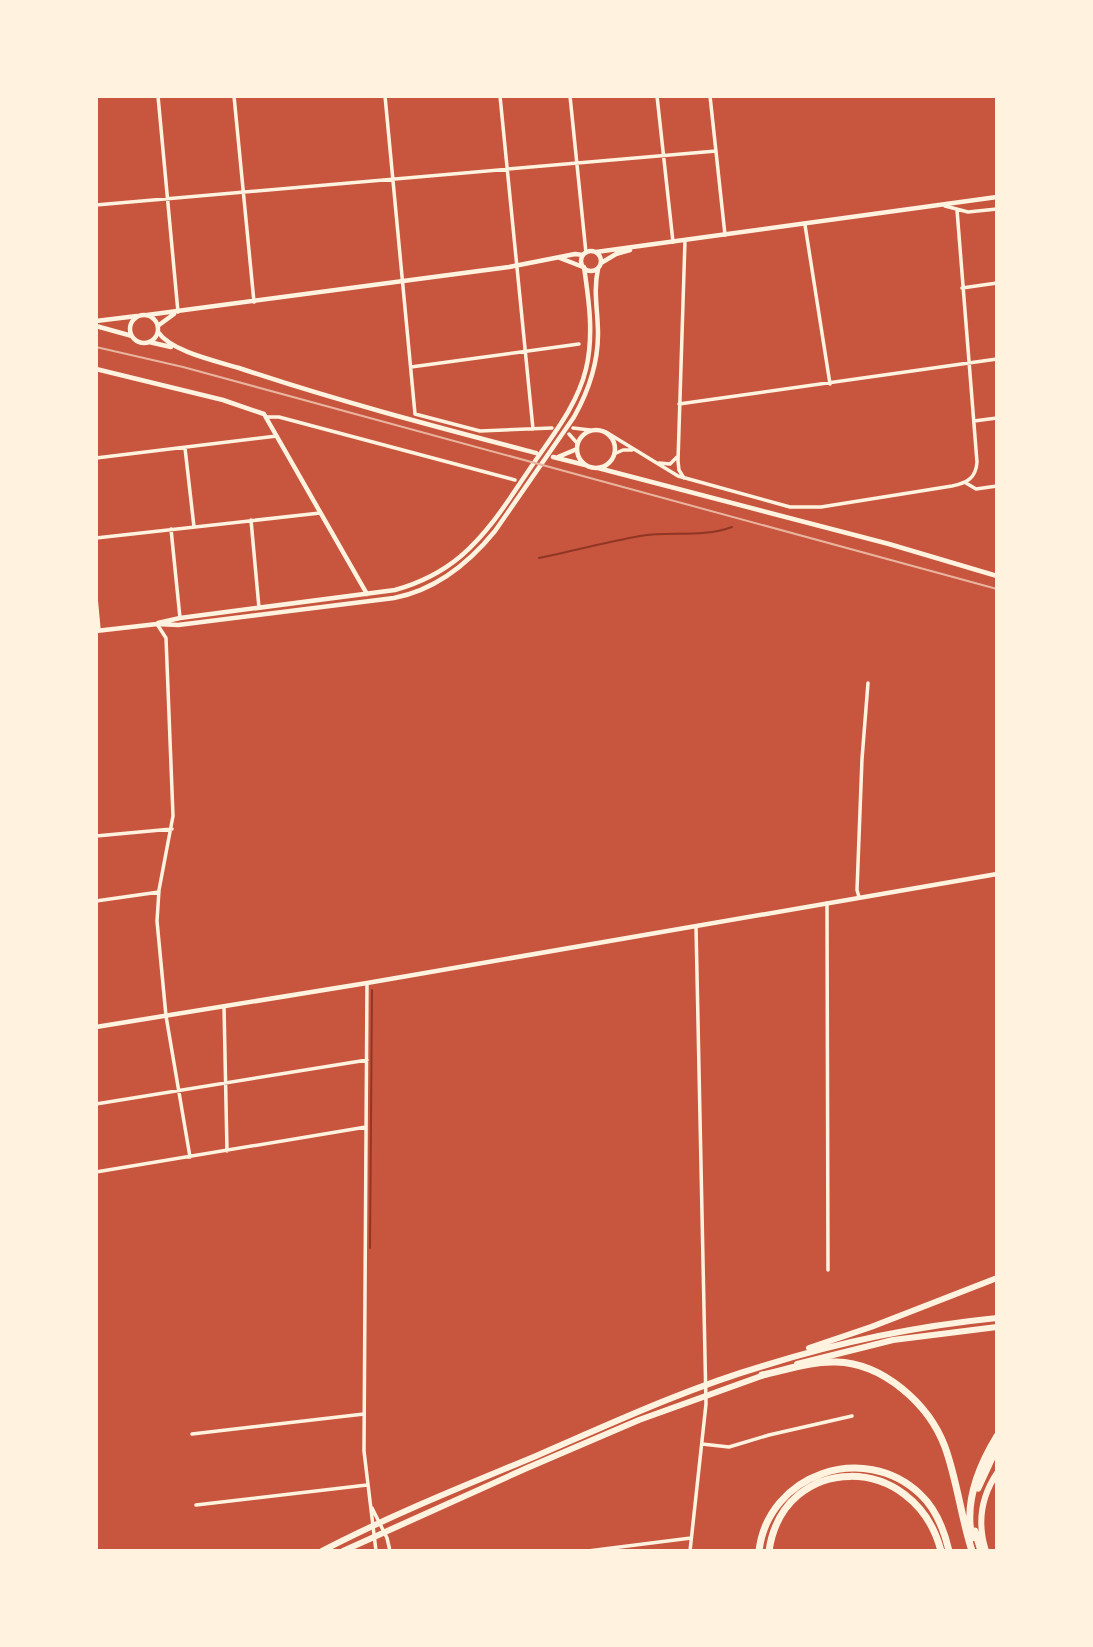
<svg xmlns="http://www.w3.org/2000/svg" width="1093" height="1647" viewBox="0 0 1093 1647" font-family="'Titillium Web',sans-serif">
  <rect width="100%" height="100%" fill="#c8553d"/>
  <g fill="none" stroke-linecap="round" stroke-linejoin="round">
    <path stroke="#8f3625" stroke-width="2" d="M539,558C573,551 607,542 640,536C671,531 702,538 732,527
      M370,1248L372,990"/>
    <path stroke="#fff3e0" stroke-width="3.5" d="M158,96L178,312
      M234,96L254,302
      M385,96L415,414L480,431L552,428
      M500,96L533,429
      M570,96L586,253
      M657,96L673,242
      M710,96L725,235
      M96,205L716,151
      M945,206L968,212L997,209
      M805,225L830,384
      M962,288L997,283
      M411,367L579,344
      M679,404L997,359
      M266,417H279L515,480
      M974,421L997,418
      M573,428L590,430
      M606,432L678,476L790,507H821L952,486C967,483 976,478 977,462L957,210
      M569,434L577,443
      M185,448L194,527
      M614,454L623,450H632
      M96,458L277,436
      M659,463L670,464L677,457
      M684,478L679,470L678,461L685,240
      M966,483L976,489L997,486
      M251,520L259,608
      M171,529L180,618
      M96,538L320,513
      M96,598L99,630
      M157,624L166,638L173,816L159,890L157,921L166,1016L190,1157
      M96,836L172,829
      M859,897L857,890L862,759L868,683
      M96,901L159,892
      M827,903L828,1270
      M367,983L364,1451L376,1551
      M224,1006L227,1151
      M96,1104L367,1060
      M96,1172L366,1127
      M192,1434L364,1414
      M702,1444L729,1447L769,1435L852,1416
      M196,1505L367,1485
      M372,1508L387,1538L390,1551
      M588,1551L691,1538
      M690,1551L706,1404L696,926"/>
    <path stroke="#fff3e0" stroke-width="4.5" d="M581 261a10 10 0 1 1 20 0a10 10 0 1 1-20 0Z
      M596,252L997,197
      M560,258L583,267
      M601,263L616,254L630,250
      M147,315L509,267L575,254L583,255
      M130 329a14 14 0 1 1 28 0a14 14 0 1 1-28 0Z
      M96,321L137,316
      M159,325L174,314
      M96,326L132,336
      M158,332C172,352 216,361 239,368C337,401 437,427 536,453
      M149,342L171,347
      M96,369L223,400L264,414L367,594
      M577 449a19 19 0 1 1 38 0a19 19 0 1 1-38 0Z
      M553,457L585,465
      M558,457L577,449
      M598,468L889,544L997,576
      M158,623L180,618L395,590C420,583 442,572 461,556C490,531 510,498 531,467C552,436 577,406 586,369C594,335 589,301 584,267
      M96,631L157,624L178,625L394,598C435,590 469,563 495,531L574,417C588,392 598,363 598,334C598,311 593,291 598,269
      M96,1027L367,983L997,874"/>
    <path stroke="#fff3e0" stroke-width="6" d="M809,1348L871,1327L997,1278
      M797,1364L893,1340L997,1327
      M322,1551C391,1515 464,1486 536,1456C610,1424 685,1389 763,1366C839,1342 917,1326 997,1318
      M343,1551L527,1468L639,1420L764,1375
      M986,1551C977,1523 981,1497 997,1473"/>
    <path stroke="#fff3e0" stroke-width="7" d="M762,1375C786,1370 811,1361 836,1362C883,1363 929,1404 945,1447C957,1480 961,1517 972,1551
      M978,1488L997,1447
      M975,1531L981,1551
      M972,1538C964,1502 978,1467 997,1436
      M759,1551C768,1474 864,1441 920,1494C936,1509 944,1529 949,1551
      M769,1551C783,1452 915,1451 941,1551"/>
    <path stroke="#e9b49f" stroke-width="2" d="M96,347L183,367L997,589"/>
  </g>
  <rect width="1093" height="1647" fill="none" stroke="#fff3e0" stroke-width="196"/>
</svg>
